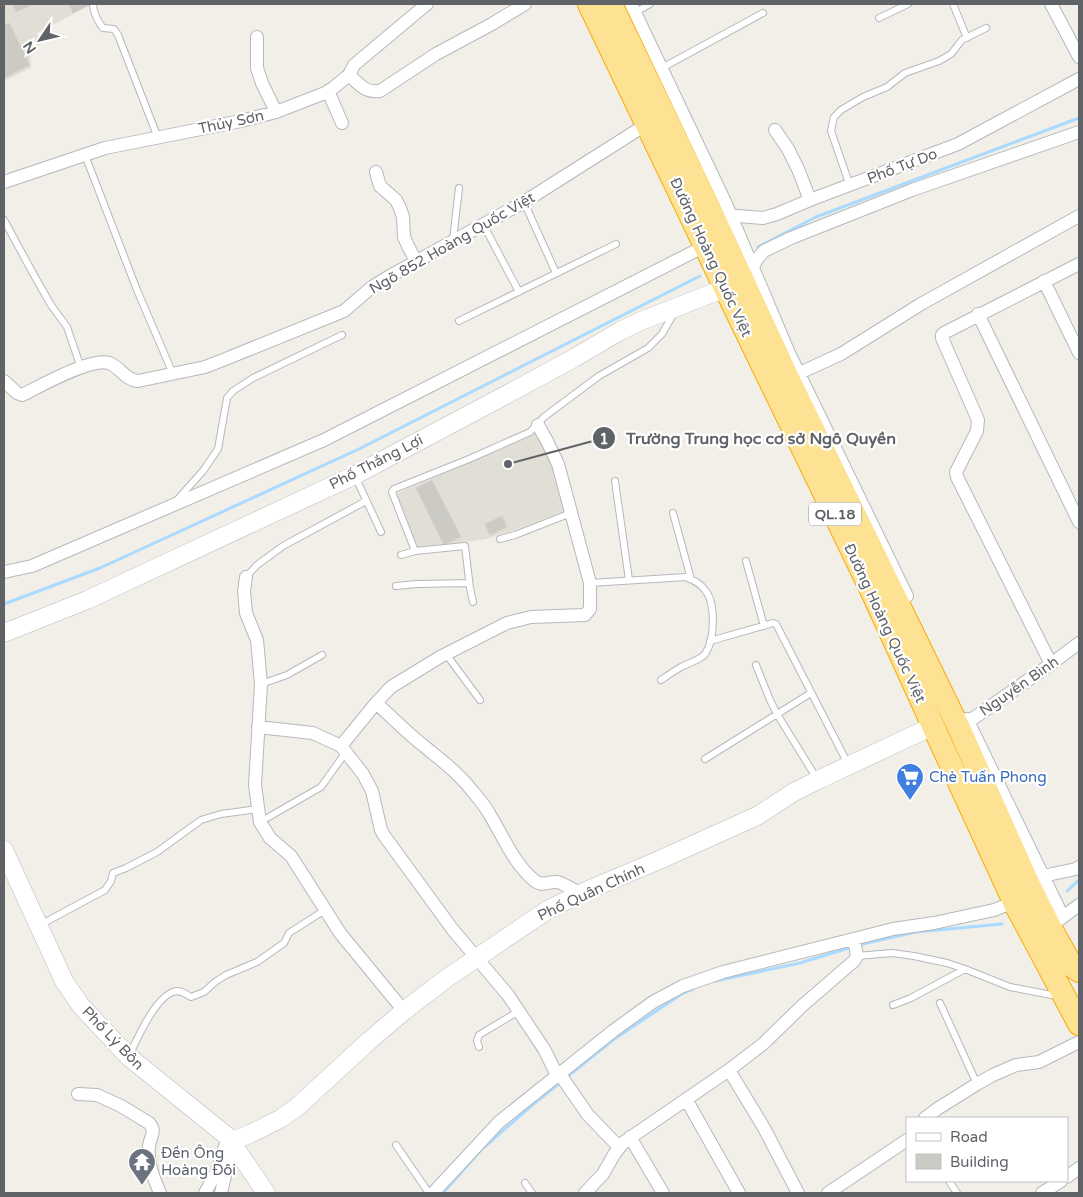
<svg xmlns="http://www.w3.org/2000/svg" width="1083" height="1197" viewBox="0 0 1083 1197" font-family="'Varela Round',sans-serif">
  <rect width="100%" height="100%" fill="#f1efe8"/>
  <path fill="#e1ded6" d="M4,4H92L37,33L42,43L30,51L31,68L4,81Z
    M537,433L541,435L566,510L515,530L485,539L417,549L397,495L400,492Z"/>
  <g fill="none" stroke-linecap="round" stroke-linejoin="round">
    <path stroke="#aadaff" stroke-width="3" d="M758,247L816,217L1079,118
      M4,604L100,568L359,449L700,276
      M1067,891L1079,880
      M858,945L916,932L1002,924
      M715,981L800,963L852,947
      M567,1077L613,1040L683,993L693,989
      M443,1193L482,1149L530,1107L562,1081"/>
  </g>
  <path fill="#cccac5" stroke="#d6d1c6" d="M12,4H33L16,12Z
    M69,4H91L73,13Z
    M9,23L30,65L4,78V26Z
    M432,480L461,537L444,545L416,488Z
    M502,516L507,527L490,535L485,524Z"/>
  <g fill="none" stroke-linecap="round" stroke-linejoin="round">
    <defs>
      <path id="lane" d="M93,4C93,12 98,22 103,28L114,29L118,35L158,138
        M953,4L967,38
        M634,13L650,4
        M879,18L908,4
        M660,69L763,13
        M85,155L137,290L173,374
        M850,186L831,131L834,117L841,110L863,97L887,87L905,73L939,61L951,54L962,40L986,28
        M524,202L556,273
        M4,220L35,277L51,305L67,327L81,368
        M483,224L519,292
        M453,240L459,188
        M459,321L616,244
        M355,476L381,532
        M615,481L629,580
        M177,500L203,471L218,449L227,398L233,391L253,378L342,335
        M673,513L691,579
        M500,539L515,535L571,513
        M415,551L392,492L394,489L469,459L530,432L544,417L599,376L648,348L662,334L674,313
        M401,555L415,551L465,546L470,588L473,602
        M746,561L764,626
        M246,577L257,565L283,546L366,501
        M590,583L686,577C693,580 700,583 705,590C716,603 715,640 705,654C701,660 688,663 681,667C674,671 668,675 661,680
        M396,586L417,584L469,583
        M710,641L773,623L776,624L848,764
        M446,654L480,700
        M756,665L770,700L777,714L817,779
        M261,684L287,675L322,655
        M705,759L811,693
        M260,822L321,787L346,752
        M40,925L105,890L111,881L113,873L126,868L157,852L201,820L221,814L258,809
        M857,956L892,953L914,956L947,963L965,969L1010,987L1057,996
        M940,1003L977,1084
        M893,1005L911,998L965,969
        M479,1047L477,1041L479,1035L519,1011
        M129,1056C137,1039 155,998 173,992C179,989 186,994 191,997L204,992L215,982L226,975L257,962L284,943L289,933L325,910
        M396,1145L429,1193
        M949,1181L957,1193
        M525,1183L532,1193"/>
      <path id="street" d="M631,4L726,204L789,353L907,596
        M1051,4L1079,57
        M257,37V68L262,83L276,112
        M349,75C359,84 365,93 380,91L436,54L492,24L525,4
        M328,91L342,123
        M775,130L788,149L798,169L810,200
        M376,172L380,186L396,200L400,208L403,217L404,237L408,246L416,261
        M4,182L105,148L241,121L276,112L325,93L333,88L349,75L354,65L427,4
        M724,216H738L763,218L777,214L810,200L958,144L1079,79
        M751,271L757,259L764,251L791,238L912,190L1079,132
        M1044,281L1079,353
        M978,314L1079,522
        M793,376L841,354L921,304L1079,216
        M4,381L17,393L22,395C39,387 91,357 109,363C120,367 125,380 138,381L205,367L223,360L344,311L372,287L388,277L524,202L647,124
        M4,572L32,566L324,440L705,246
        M246,577L244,591L246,613L257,640L261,684L255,785L260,822L270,838L291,856L340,933L404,1011
        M1051,664L957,477L956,472L977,431L978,420L942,338V335L944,333L1079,264
        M376,703C392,717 407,733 424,746C442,761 460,774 474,793C480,800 486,807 490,815C504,838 514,864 535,881C542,887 549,881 557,882C565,884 574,890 581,894
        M967,719L1063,917
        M258,727L313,733L341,746L363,774L372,791L381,830L383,834L453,930L508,995L544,1049L557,1075
        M961,727L1051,664L1079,643
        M341,746L376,703L391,687L440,657L507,623L531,617L585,615L590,609V583L558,464L547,441L538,425
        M1035,880L1052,874L1076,869L1079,867
        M1056,922L1079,905
        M729,1070L764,1128L798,1193
        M559,1073L588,1115L619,1147
        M78,1094L97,1095L121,1106L149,1123C157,1132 150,1136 149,1146C147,1162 154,1179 160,1193
        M686,1099L739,1193
        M925,1118L937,1109L977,1084L993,1075L1016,1065L1039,1062L1079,1042
        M630,1137L663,1193
        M1067,1177L1079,1168
        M205,1193L217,1171L228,1137
        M221,1193L230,1154
        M433,1193L499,1122L613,1031L653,1002L683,986L723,972L893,929L934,923L994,910L1014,902
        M585,1193L603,1174L615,1153L624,1142L729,1070L763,1044L803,1005L854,961L857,956L854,939
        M828,1193L907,1140
        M1042,1193L1061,1181"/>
      <path id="secondary" d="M4,633L87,600L355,475L502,397L574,358L620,331L641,321L736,284
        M4,850L64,981L81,1006L129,1057L228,1137L266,1193
        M232,1141L250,1134L280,1119L296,1108L370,1040L404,1011L447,978L549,909L588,890L657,861L757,816L794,792L818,780L933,726"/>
      <path id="highway" d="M589,4L725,288L873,594L933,726L1014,902L1079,1024
        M611,4L715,220L788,378L959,728L1028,883L1050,927L1072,966L1079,971"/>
    </defs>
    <use href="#lane" stroke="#b5b8bc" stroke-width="8"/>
    <use href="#street" stroke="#b5b8bc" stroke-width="14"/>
    <use href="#secondary" stroke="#b6babf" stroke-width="19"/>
    <use href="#highway" stroke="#f9ab00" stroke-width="24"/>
    <use href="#lane" stroke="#fff" stroke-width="6"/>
    <use href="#street" stroke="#fff" stroke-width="12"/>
    <use href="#secondary" stroke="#fff" stroke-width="18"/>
    <use href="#highway" stroke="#fde293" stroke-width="22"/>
  </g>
  <defs>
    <symbol id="supermarket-pin" viewBox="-11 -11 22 30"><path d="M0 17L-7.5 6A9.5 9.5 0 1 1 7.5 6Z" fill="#3f7fe0" stroke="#fff"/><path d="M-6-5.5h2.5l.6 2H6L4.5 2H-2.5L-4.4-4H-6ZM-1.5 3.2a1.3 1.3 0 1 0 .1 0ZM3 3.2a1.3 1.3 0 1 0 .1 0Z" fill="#fff"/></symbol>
    <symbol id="temple-pin" viewBox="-11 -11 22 30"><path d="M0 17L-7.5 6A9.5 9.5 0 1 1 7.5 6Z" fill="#6b7280" stroke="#fff"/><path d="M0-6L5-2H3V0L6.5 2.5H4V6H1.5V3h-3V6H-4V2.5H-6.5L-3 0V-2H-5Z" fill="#fff"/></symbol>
  </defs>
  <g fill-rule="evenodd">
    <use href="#supermarket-pin" x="894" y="761" width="32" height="43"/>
    <use href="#temple-pin" x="126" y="1146" width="32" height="43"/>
  </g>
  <g text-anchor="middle" stroke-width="4.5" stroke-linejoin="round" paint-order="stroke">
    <rect fill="#fff" stroke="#8f9295" stroke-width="1" x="809" y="502.5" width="52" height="23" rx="4"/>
    <g font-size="14" font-weight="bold" fill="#5f6368">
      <text x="835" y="519">QL.18</text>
    </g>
    <g font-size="15" fill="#5f6368" stroke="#fff">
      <text transform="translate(231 122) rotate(-12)" y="5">Thủy Sơn</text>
      <text transform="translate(902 166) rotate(-21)" y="5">Phố Tự Do</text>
      <text transform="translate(452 243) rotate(-30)" y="5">Ngõ 852 Hoàng Quốc Việt</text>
      <text transform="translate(711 257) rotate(65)" y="5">Đường Hoàng Quốc Việt</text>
      <text transform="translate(376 462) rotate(-27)" y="5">Phố Thắng Lợi</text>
      <text transform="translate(885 623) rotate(65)" y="5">Đường Hoàng Quốc Việt</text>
      <text transform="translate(1019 686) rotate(-35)" y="5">Nguyễn Bình</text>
      <text transform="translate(591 892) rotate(-25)" y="5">Phố Quân Chính</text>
      <text transform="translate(113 1038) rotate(46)" y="5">Phố Lý Bôn</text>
    </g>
    <g font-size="15" fill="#366cbe" stroke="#fff" text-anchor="start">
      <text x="929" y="782">Chè Tuấn Phong</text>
    </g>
    <g font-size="15" fill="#5b616d" stroke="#fff" text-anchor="start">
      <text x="161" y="1158">Đền Ông<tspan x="161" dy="17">Hoàng Đôi</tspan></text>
    </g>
  </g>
  <path fill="none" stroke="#5f6368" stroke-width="2" d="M508 464L604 438"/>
  <g fill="#5f6368" stroke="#fff" stroke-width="2">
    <circle cx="508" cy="464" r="5"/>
    <circle cx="604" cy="438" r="12"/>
  </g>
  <g font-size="15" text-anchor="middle" font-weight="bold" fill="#fff">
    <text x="604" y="444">1</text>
  </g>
  <g font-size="16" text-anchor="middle" font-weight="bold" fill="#5f6368" stroke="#fff" stroke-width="4.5" stroke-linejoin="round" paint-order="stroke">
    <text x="761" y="444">Trường Trung học cơ sở Ngô Quyền</text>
  </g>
  <rect width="1083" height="1197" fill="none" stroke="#5f6368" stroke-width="10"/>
  <rect x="906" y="1117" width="162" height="65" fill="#ffffff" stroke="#bfc1c3"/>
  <rect x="916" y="1133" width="25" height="8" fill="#ffffff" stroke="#bfc1c3"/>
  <text x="950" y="1142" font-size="15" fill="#5f6368">Road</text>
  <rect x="916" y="1154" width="25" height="15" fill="#cccac5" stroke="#bfc1c3"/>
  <text x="950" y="1167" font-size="15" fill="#5f6368">Building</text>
  <g transform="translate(40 40) rotate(235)" stroke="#ffffff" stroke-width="4" paint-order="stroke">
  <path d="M0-4L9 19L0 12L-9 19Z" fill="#5f6368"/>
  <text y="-8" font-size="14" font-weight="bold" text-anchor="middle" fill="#5f6368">N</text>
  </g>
</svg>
